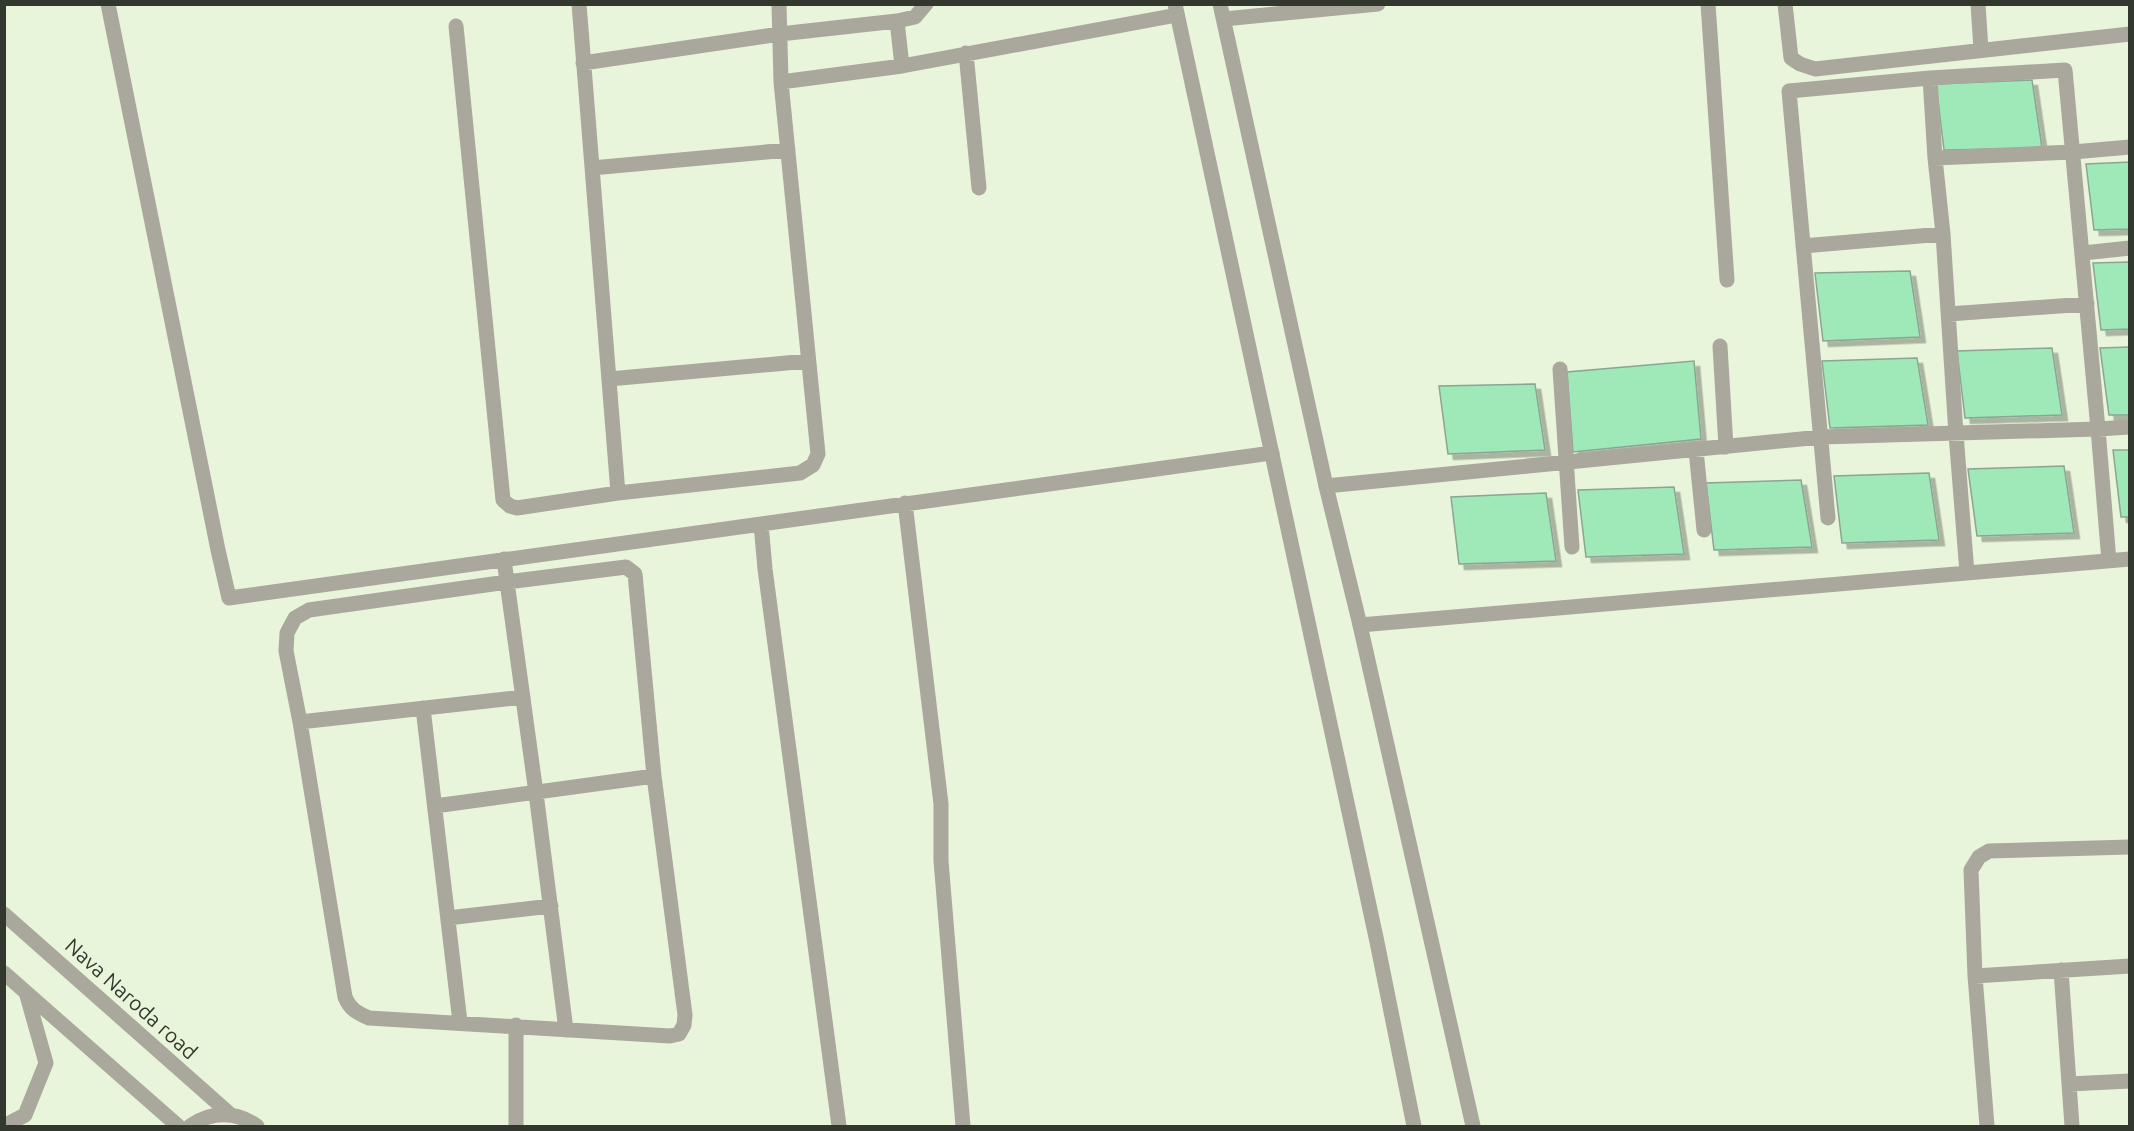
<svg xmlns="http://www.w3.org/2000/svg" width="2134" height="1131" viewBox="0 0 2134 1131" font-family="Ubuntu,sans-serif">
  <defs>
    <filter id="shadow"><feDropShadow dx="5.5" dy="5.5" stdDeviation="0" flood-color="#0004"/></filter>
  </defs>
  <rect width="100%" height="100%" fill="#e8f5da"/>
  <path fill="#9fe9b9" stroke="#8ba593" stroke-width="1.5" filter="url(#shadow)" d="M2032,80L2042,148L1944,150L1936,84Z
    M2130,162V229L2094,230L2086,164Z
    M2130,262V329L2101,330L2093,263Z
    M1910,271L1920,337L1823,341L1815,273Z
    M2130,347V415H2109L2100,348Z
    M2052,348L2062,415L1965,418L1957,351Z
    M1917,358L1928,425L1830,428L1822,361Z
    M1694,361L1701,439L1573,452L1567,372Z
    M1535,384L1545,450L1448,454L1439,386Z
    M2113,450H2130V517H2121Z
    M2064,466L2074,533L1977,536L1968,469Z
    M1929,473L1939,540L1842,543L1834,476Z
    M1801,480L1812,547L1714,550L1706,483Z
    M1674,487L1684,554L1586,557L1578,490Z
    M1546,493L1556,561L1459,564L1451,497Z"/>
  <g fill="none" stroke-linecap="round" stroke-linejoin="round">
    <path stroke="#aaa89c" stroke-width="15" d="M108,4L218,550L229,598L1272,453
      M579,4L618,493
      M1708,4L1727,280
      M1785,4L1791,58L1800,64L1815,69L2130,34
      M1978,4L1981,50
      M1224,19L1378,4
      M897,21L902,66L1177,15
      M456,26L503,500L510,506L517,508L618,493L800,473L813,465L818,454L781,82L779,4
      M966,53L979,188
      M583,63L780,34L897,21L915,17L926,4
      M1930,78L1935,158L1943,234L1956,434L1967,573
      M781,82L902,66
      M1935,158L2073,152L2130,147
      M592,168L788,150
      M1803,246L1943,234
      M2083,253L2130,248
      M1949,314L2087,304
      M1720,346L1726,447
      M1560,369L1572,547
      M609,379L808,361
      M1696,450L1704,530
      M1326,486L1821,437L2098,429L2065,70L1930,78L1789,91L1828,518
      M905,503L941,804V861L963,1126
      M761,524L765,569L839,1126
      M504,559L507,582L309,610L295,618L287,633L286,651L300,722L345,997C350,1009 357,1013 369,1018L670,1036L679,1034L684,1025L685,1015L654,776L635,574L626,567L507,582L536,793L566,1030
      M2109,561L2098,429L2130,427
      M1360,625L2130,559
      M423,708L460,1022
      M300,722L523,697
      M435,806L654,776
      M2130,847L1989,851L1979,857L1971,870L1975,976L2130,966
      M448,918L551,906
      M2061,970L2072,1126
      M1975,976L1987,1126
      M2069,1084L2130,1081
      M516,1126V1025"/>
    <path stroke="#aaa89c" stroke-width="15" d="M1175,4L1377,942L1414,1126
      M1220,4L1326,486L1360,625L1473,1126
      M4,914L231,1115
      M4,973L178,1126
      M4,1126L25,1115L46,1063L26,992
      M190,1126C211,1111 236,1111 257,1126"/>
  </g>
  <g text-anchor="middle" stroke-width="5" stroke-linejoin="round" paint-order="stroke">
    <g font-size="21" fill="#33382e" stroke="#e8f5da">
      <text transform="translate(131 999) rotate(42)" y="7">Nava Naroda road</text>
    </g>
  </g>
  <rect width="2134" height="1131" fill="none" stroke="#33382e" stroke-width="12"/>
</svg>
